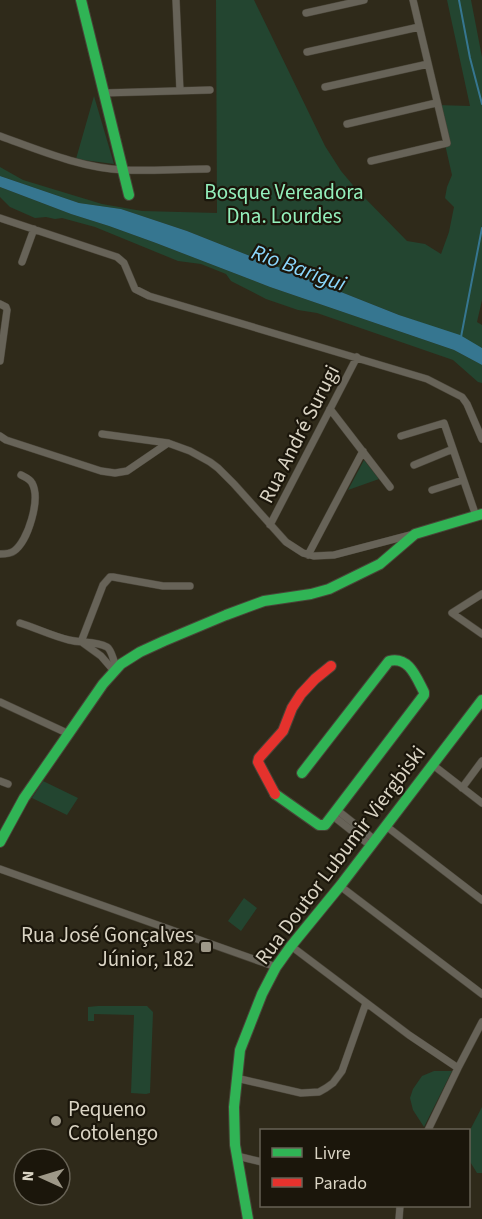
<svg xmlns="http://www.w3.org/2000/svg" width="482" height="1219" viewBox="0 0 482 1219" font-family="'Source Sans 3',sans-serif">
  <rect width="100%" height="100%" fill="#2f2a1a"/>
  <path fill="#234530" d="M216,0H254L325,146L341,171L357,190L407,241L425,244L441,254L449,232L454,207L445,198L447,187L452,175L436,105L470,106L447,0H471L482,57V300L477,322L482,325V348L422,323L399,315L187,231L121,209L79,203L0,176V167L23,180L102,204L142,211L217,213Z
    M94,96L114,164L76,159Z
    M0,187L71,214L109,226L156,243L270,287L454,350L482,365V383L478,382L453,360L317,313L298,310L266,299L231,281L226,274L201,264L178,261L95,227L62,218L55,219L46,217L35,218L10,207L0,197Z
    M364,460L379,479L348,490Z
    M43,781L78,798L67,815L32,798Z
    M244,898L257,908L241,931L228,921Z
    M98,1006H147L153,1012L150,1093L146,1094L131,1093L134,1015L94,1014V1021H88V1007Z
    M434,1071H452L424,1127L413,1110L410,1098L413,1089L422,1076Z
    M482,1107V1173H477L469,1160V1132Z"/>
  <path fill="#367690" d="M0,176L79,203L121,209L187,231L399,315L460,335L482,348V365L454,350L270,287L156,243L109,226L71,214L0,187Z"/>
  <g fill="none" stroke-linecap="round" stroke-linejoin="round">
    <path stroke="#367690" stroke-width="2" d="M459,0L470,58L482,104
      M461,337L482,228"/>
    <defs>
      <path id="street" d="M176,0L180,91
        M306,13L364,0
        M307,52L419,27
        M325,87L428,64
        M103,93L210,90
        M347,124L436,103
        M0,136C39,150 81,168 124,170C151,171 179,169 207,169
        M371,161L447,143L413,0
        M0,218L117,257L124,263L135,289L149,296L427,379L462,397L467,404L482,439
        M22,262L34,229
        M0,304L6,307L7,310L0,361
        M330,409L390,487
        M102,434L168,443
        M0,436L6,440L101,471L115,473L127,471L168,443L190,451L210,462L218,468L234,484L286,542L303,553L314,556L334,555L410,535
        M401,436L444,423L476,516
        M414,465L453,449
        M432,490L463,480
        M270,525L357,357
        M0,554C5,554 10,554 14,551C28,541 41,499 32,483C30,479 25,477 21,475
        M308,555L363,451
        M482,594L452,613L482,634
        M20,623C36,628 52,636 69,640C81,643 96,641 107,647C112,650 113,661 117,668
        M81,642L103,585L110,577H113L163,586H190
        M83,643L101,656L114,671
        M0,702L69,734
        M433,765L482,803
        M0,781L8,784
        M462,788L482,761
        M337,810L375,840
        M333,816L371,846
        M386,826L482,900
        M0,869L276,967
        M340,886L482,994
        M291,946L409,1035L458,1068
        M236,1078L301,1093L319,1092L326,1088L333,1083L342,1071L366,1003
        M428,1130L458,1068L482,1022
        M237,1156L262,1162
        M399,1219L400,1206"/>
      <path id="fast" d="M81,0L129,195
        M275,794L319,825H325L424,695V692C416,677 409,656 389,661L302,773
        M0,842L24,798L103,684L121,664L140,652L164,641L226,615L264,601L311,594L329,589L380,564L415,534L482,514
        M248,1219L235,1145L234,1107L240,1050L262,994L276,967L291,946L340,886L482,700"/>
      <path id="jam" d="M275,794L258,762L259,758L283,731L292,708L301,694L315,679L331,666"/>
    </defs>
    <use href="#street" stroke="#494438" stroke-width="8"/>
    <use href="#fast" stroke="#494438" stroke-width="12"/>
    <use href="#jam" stroke="#494438" stroke-width="12"/>
    <use href="#street" stroke="#676358" stroke-width="7"/>
    <use href="#fast" stroke="#30b455" stroke-width="10"/>
    <use href="#jam" stroke="#e5322d" stroke-width="10"/>
  </g>
  <g fill="#9e9888" stroke="#1b160b" stroke-width="2">
    <rect x="200" y="941" width="12" height="12" rx="3"/>
    <circle cx="56" cy="1121" r="6"/>
  </g>
  <g text-anchor="middle" stroke-width="4.5" stroke-linejoin="round" paint-order="stroke">
    <g font-size="21" fill="#94f0bc" stroke="#1b160b">
      <text x="284" y="199">Bosque Vereadora<tspan x="284" dy="24">Dna. Lourdes</tspan></text>
    </g>
    <g font-size="21" fill="#dad4c4" stroke="#1b160b">
      <text transform="translate(299 434) rotate(-63)" y="7">Rua André Surugi</text>
      <text transform="translate(340 855) rotate(-53)" y="7">Rua Doutor Lubumir Viergbiski</text>
    </g>
    <g font-size="21" fill="#dad4c4" stroke="#1b160b" text-anchor="end">
      <text x="194" y="942">Rua José Gonçalves<tspan x="194" dy="24">Júnior, 182</tspan></text>
      <text x="68" y="1116" text-anchor="start">Pequeno<tspan x="68" dy="24">Cotolengo</tspan></text>
    </g>
    <g font-size="22" font-style="italic" fill="#8cd8fd" stroke="#1b160b">
      <text transform="translate(299 267) rotate(20)" y="8">Rio Barigui</text>
    </g>
  </g>
  <rect x="260" y="1129" width="210" height="78" fill="#1b160b" stroke="#676255" stroke-width="1.5"/>
  <rect x="272" y="1148" width="30" height="9" fill="#30b455" stroke="#676255" stroke-width="1.5"/>
  <text x="314" y="1159" font-size="18" fill="#dad4c4">Livre</text>
  <rect x="272" y="1178" width="30" height="9" fill="#e5322d" stroke="#676255" stroke-width="1.5"/>
  <text x="314" y="1189" font-size="18" fill="#dad4c4">Parado</text>
  <g transform="translate(42 1177) rotate(274)"><circle r="28" fill="#1b160b" stroke="#676255" stroke-width="1.5"/>
  <path d="M0-4.5L10 22L0 15L-10 22Z" fill="#9e9888"/>
  <text y="-9" font-size="16" font-weight="bold" text-anchor="middle" fill="#dad4c4">N</text>
  </g>
</svg>
